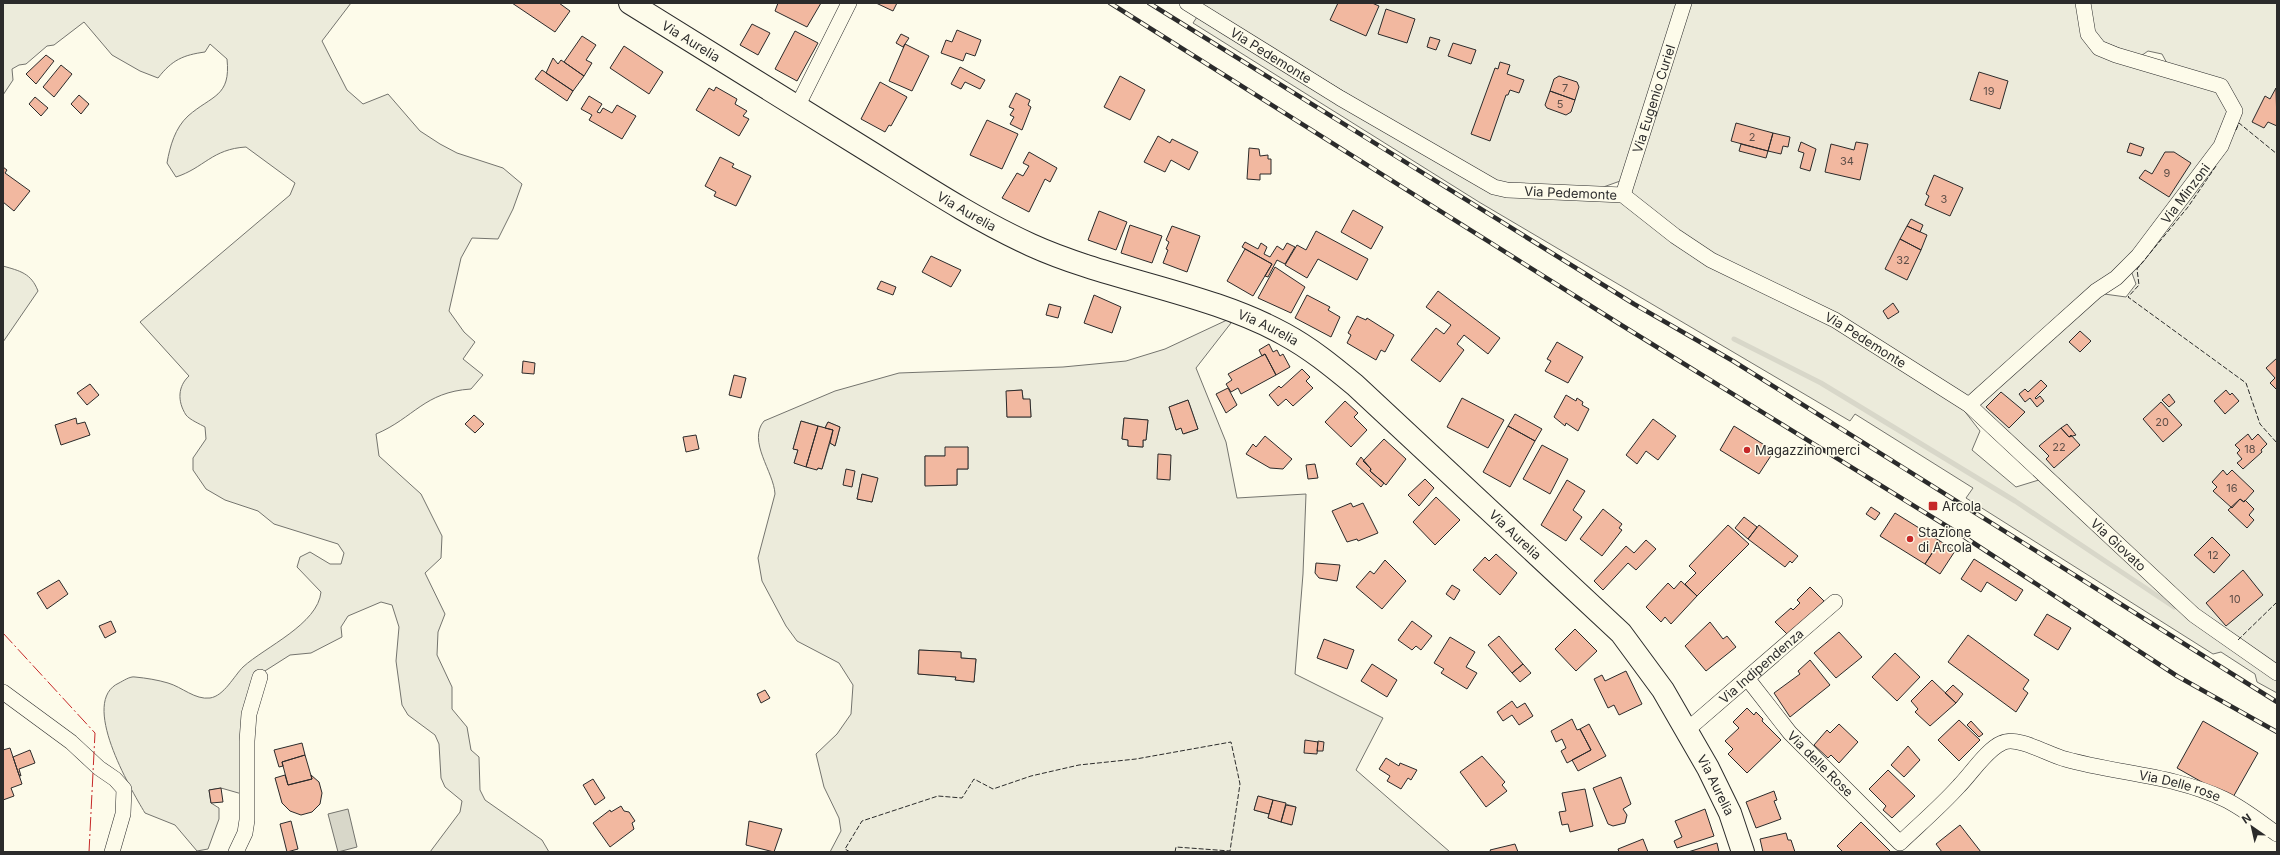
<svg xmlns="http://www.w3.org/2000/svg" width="2280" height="855" viewBox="0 0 2280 855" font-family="Inter,sans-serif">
  <rect width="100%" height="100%" fill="#fdfbea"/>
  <path fill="#ecebdb" stroke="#74746e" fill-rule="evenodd" d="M3,3H351L322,41L347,90L363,104L388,94L420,131L440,144L457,153L503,168L522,184L513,209L498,239L472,238L461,258L449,311L464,332L475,342L463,359L483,375L471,389C424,392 414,418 376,434L379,456L421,494L442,536L441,558L425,573L445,614L438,632L437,655L452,687V709L467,727L471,750L479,757L480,790L485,800L542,840L549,852H430L460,812L462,801L445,787L441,778L439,744L435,735L408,715L402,705L396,661L399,627L392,605L381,602L348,616L341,627L342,637L311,653L290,655L257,676L242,794L221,788L209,790L211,803L219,808V819L208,849L197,851L175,825L145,813C130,788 79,701 119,683C123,681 130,676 135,677C146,678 158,680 168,683C182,687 195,700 210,698C224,696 234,676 243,667C265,647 318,624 321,592L297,567L300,557L310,552L330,564H341L344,553L338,544L274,524L258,511L225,500L206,489L193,470V458L206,439L205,427C200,424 190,420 186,415C177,401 178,386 189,376L140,322L290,195L295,183L246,147C212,149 204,168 176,177L167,163C170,146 175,128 188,116C212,95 231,97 227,59L210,44L205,52C183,55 172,60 158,78L140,71L112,55L84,22L54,45L47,46L26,64L19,65L12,69L13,80L3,95Z
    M1199,3H1680L1623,180L1595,190L1496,182L1395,123Z
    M1687,3H2081L2086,35L2219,88L2233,111L2219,145L2137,254L1969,402L1712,258L1626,194Z
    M2086,3H2277V670L2196,613L1973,405L2097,293L2126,297L2136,284L2130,268L2238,111L2223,84L2169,67L2162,54L2148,51L2138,58L2117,53L2090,34Z
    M1199,14L1487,190L1622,201L1833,324L1959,404L1980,431L1972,450L2016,487L2042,479L2277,677V693L2257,682L2255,674L2221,652L2213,654L1966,498L1973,488L1855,414L1850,421L1479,202L1193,23Z
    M3,266C20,271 31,273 38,291L3,342Z
    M1227,320L1231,323L1196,368L1226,442L1237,498L1306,494L1303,574L1295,674L1383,718L1356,770L1450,852H830L841,831L839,818L824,787L816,754L837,734L851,714L853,685L839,663L797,641L786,626L762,581L758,558L775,494C774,472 747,441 764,421L835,391L899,373L1063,367L1126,361L1165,349ZM1022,390L1023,399L1030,400L1031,417H1007V391ZM1188,400L1198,429L1184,434L1181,428L1176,430L1169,407ZM1124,418L1148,420L1146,440H1143V447L1128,446V440L1122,439ZM801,421L825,428L828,422L840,427L835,446L830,443L822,469L794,463L798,450L793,449ZM968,447V469H957V485H925V456H945ZM862,474L877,478L872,502L857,499ZM919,650L961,652V658L976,659L974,682L956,680V677L918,674ZM1258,796L1296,807L1291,825L1268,818L1269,814L1254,810Z"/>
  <path fill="#d8d7c9" stroke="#74746e" d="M348,809L357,847L338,852L328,814Z"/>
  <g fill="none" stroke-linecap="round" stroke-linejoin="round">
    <path stroke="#d8d7c9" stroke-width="5" d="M1734,339L1821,383L2015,501L2174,607"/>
  </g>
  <path fill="#f2b8a0" stroke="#2b2b2b" d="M512,3H559L570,11L555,32Z
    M778,3H821L807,27L775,11Z
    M876,3H897L893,11Z
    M1338,3H1372L1379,6L1366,36L1330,20Z
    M1386,9L1415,19L1407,43L1378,34Z
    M752,24L770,33L758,55L740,45Z
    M957,30L981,40L975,56L966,53L963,61L941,53L946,40L952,42Z
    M795,31L818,43L797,81L775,69Z
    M901,34L909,38L903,47L896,43Z
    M582,36L596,45L586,60L592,63L584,76L564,62Z
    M1430,37L1440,40L1436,50L1427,47Z
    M1453,43L1476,50L1471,64L1448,56Z
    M905,44L929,56L912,91L889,81Z
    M624,46L663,72L649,94L610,68Z
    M46,55L54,61L36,84L26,74Z
    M553,58L558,64L561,60L584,76L573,91L546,73Z
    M1500,62L1510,65L1507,74L1524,80L1519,93L1510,90L1508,95H1506L1490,141L1471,134L1495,68L1498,69Z
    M61,65L72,74L54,97L43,87Z
    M960,67L985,80L980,89L965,82L961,89L951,84Z
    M542,70L573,91L567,101L535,79Z
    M1979,72L2008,81L2000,109L1970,100Z
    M1120,76L1145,90L1130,120L1104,107Z
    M1559,76L1577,82L1579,87L1575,100L1550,91L1554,79Z
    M880,82L907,97L891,126L889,125L885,132L861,119Z
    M716,87L737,99L735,104L747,111L743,116L749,119L739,136L696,110L709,88L714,91Z
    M2276,88L2277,126L2268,122L2264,128L2252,122L2265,96L2270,99Z
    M1550,91L1575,100L1571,112L1566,115L1547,108L1545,105Z
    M1016,93L1030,100L1028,105L1031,107L1022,130L1010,124L1014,117L1010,115L1014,109L1009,107Z
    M79,95L89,104L81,114L71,104Z
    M589,96L602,104L597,112L600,113L603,108L612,113L617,105L636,116L622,139L589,120L592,115L581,109Z
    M35,97L48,108L41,116L29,104Z
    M987,120L1018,134L1002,169L970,155Z
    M1736,123L1773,133L1768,151L1731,141Z
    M1773,133L1790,137L1788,147L1783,146L1781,154L1768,151Z
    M1158,136L1170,143L1172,139L1198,152L1189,170L1171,160L1165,172L1144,162Z
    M1801,142L1816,149L1810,171L1800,168L1804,153L1798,151Z
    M1856,142L1868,144L1860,180L1825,172L1831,144L1854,150Z
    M2130,143L2144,148L2141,156L2127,152Z
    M1741,144L1768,151L1766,158L1739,151Z
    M1249,148L1259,149L1260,156L1268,155V159H1271V174H1260V180L1247,179Z
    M1029,152L1057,168L1050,182L1045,179L1029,212L1002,198L1017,173L1023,176L1029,166L1023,163Z
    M2165,152H2174L2191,163L2169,197L2139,178L2145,170L2152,174Z
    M720,157L734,164L732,167L751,176L736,206L714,196L716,192L705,186Z
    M3,167L7,170L5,173L30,191L14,211L3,202Z
    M1934,175L1963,188L1950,216L1925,205L1929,196L1926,194Z
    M1353,210L1383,227L1371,249L1341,232Z
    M1099,211L1127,222L1116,250L1088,240Z
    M1911,219L1923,225L1920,232L1907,226Z
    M1130,225L1162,236L1152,263L1121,253Z
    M1172,226L1200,236L1187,272L1163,263L1168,250L1166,249L1169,242L1166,240Z
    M1907,226L1927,235L1921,250L1900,239Z
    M1316,231L1368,259L1357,280L1318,259L1307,278L1285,265L1297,245L1306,250Z
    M1900,239L1921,250L1907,280L1885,269Z
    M1245,242L1258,249L1261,243L1267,247L1264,254L1270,257L1277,246L1283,250L1287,243L1295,247L1285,264L1277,260L1268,277L1265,276L1272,264L1242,247Z
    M1245,249L1272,264L1253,296L1227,281Z
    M931,256L961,270L951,287L922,272Z
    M1275,267L1305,287L1291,313L1258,298Z
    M881,281L896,287L893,295L877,289Z
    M1438,291L1500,338L1488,354L1464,335L1457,344L1464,350L1440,382L1411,360L1436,328L1444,334L1451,325L1426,307Z
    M1094,295L1121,307L1112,333L1084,323Z
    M1307,295L1330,307L1328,310L1340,317L1331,337L1295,318Z
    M1893,303L1899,312L1888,319L1883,311Z
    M1049,304L1061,307L1058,318L1046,315Z
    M1357,316L1366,320L1367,318L1394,335L1385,352L1381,350L1376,360L1347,343L1351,335L1348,333Z
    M2080,331L2091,341L2080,352L2069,342Z
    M1557,342L1583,357L1568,383L1545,371L1551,361L1547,359Z
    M1269,344L1273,352L1277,350L1280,356L1283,354L1290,367L1276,375L1265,354L1262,356L1259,350Z
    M1265,354L1276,375L1241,394L1238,388L1231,392L1226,384L1232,380L1228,374Z
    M2277,358V388L2276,389L2270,383L2275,378L2266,368Z
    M523,361L535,363L534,374L522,373Z
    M1302,369L1310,377L1306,381L1313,388L1293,406L1286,399L1278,406L1269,395L1279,386L1281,388Z
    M734,375L746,378L741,398L729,395Z
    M2041,380L2047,386L2035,398L2036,399L2040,396L2044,401L2037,407L2030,398L2025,402L2019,394L2025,389L2028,392Z
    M90,384L99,395L87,405L77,393Z
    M1228,388L1237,405L1226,413L1216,394Z
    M1022,390L1023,399H1030L1031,417H1007L1006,391Z
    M2226,390L2230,395L2232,393L2239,401L2225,414L2214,401Z
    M2001,392L2025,412L2009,428L1986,407Z
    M2169,394L2175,402L2169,407L2162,400Z
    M1566,395L1576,401L1577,398L1583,402L1582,405L1589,409L1578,431L1566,423L1565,426L1554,417Z
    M1462,398L1504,420L1488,448L1447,427Z
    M1188,400L1198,429L1183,434L1181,428L1176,430L1169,407Z
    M1345,401L1358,413L1354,417L1367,430L1351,447L1325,422Z
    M2161,402L2182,425L2163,442L2143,419Z
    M1515,414L1542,429L1535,441L1508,426Z
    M474,415L484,424L475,433L465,424Z
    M76,418L77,424L85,422L90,435L61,445L55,425Z
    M1124,418L1148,420L1146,440H1143V447L1128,446V440L1122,439Z
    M1653,419L1676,436L1658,460L1646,451L1637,464L1626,455Z
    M801,421L818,426L806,467L794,463L798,450L793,449Z
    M828,422L840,427L835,446L830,443L833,430L825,428Z
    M2067,424L2076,435L2069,437L2061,428Z
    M818,426L833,430L822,469L818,468L817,470L806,467Z
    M1508,426L1535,441L1510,487L1483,472Z
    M1734,426L1774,451L1759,474L1720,450Z
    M2061,428L2069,437L2071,435L2080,445L2054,468L2046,459L2049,456L2039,446Z
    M2248,434L2252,440L2258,434L2267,444L2261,450L2262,452L2243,469L2237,463L2242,459L2237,453L2240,450L2235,445Z
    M696,435L699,449L686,452L683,437Z
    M1265,436L1292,459L1283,469L1270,468L1246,454L1253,444L1256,447Z
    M1384,439L1406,459L1386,485L1370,471L1371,469L1363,461Z
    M1542,445L1568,459L1550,494L1523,479Z
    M945,447H968V469H957V485L925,486V456H945Z
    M1158,454L1171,455L1170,480L1157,479Z
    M1361,457L1371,469L1370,471L1384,483L1381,487L1356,464Z
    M1315,464L1318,478L1308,479L1306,465Z
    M846,469L855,471L852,487L843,485Z
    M2223,470L2227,475L2232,470L2254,491L2244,502L2240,499L2232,508L2213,491L2217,487L2212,482Z
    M862,474L878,478L872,502L857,499Z
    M1425,479L1434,488L1419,506L1408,495Z
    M1567,480L1585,491L1573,510L1582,517L1566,541L1541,525Z
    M1436,497L1460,520L1435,545L1413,522Z
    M2240,499L2244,502L2245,500L2254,509L2249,515L2254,520L2247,528L2228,510Z
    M1351,503L1353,507L1363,503L1378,533L1358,541L1357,539L1347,542L1332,511Z
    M1871,507L1880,513L1875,520L1866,514Z
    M1603,509L1622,524L1619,528L1622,530L1602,556L1580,539Z
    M1895,513L1940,541L1925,564L1880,536Z
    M1744,517L1757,527L1748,539L1735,528Z
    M1728,525L1749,544L1697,596L1685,584L1696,573L1689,566Z
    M1759,525L1798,556L1792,563L1790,561L1785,567L1748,539Z
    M2212,537L2230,555L2214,573L2194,555Z
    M1646,540L1656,549L1636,570L1628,563L1603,590L1594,581L1626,546L1634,553Z
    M1940,541L1955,551L1940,574L1925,564Z
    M1496,554L1517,573L1500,595L1473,570L1485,557L1489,561Z
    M1974,559L2023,590L2016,601L1987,582L1981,592L1961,579Z
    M1385,560L1406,581L1382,609L1356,587L1370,571L1374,574Z
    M1316,563L1340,565L1337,581L1319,578L1315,573Z
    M2243,570L2263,595L2226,626L2206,603Z
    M59,580L68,594L47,609L37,593Z
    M1681,581L1697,596L1671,624L1665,617L1661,622L1646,607L1668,583L1674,589Z
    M1452,585L1460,590L1454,600L1446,594Z
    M1810,587L1824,601L1788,635L1775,622L1791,608L1793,610L1800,603L1797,600Z
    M2047,614L2071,628L2058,650L2034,635Z
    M111,621L116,632L105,638L99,626Z
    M1412,621L1432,636L1421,650L1416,646L1412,650L1398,640Z
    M1710,622L1723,639L1727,636L1736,647L1706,671L1685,646Z
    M1575,629L1597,651L1576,671L1555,649Z
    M1839,632L1862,657L1836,678L1814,653Z
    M1968,635L2029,680L2023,689L2028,693L2016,712L1948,662Z
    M1499,636L1523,664L1512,673L1488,645Z
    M1450,637L1475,652L1466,667L1477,673L1467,689L1441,673L1444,669L1434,663Z
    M1324,639L1354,650L1347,669L1317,658Z
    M919,650L961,652V658L976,659L974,682L955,680L956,677L918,674Z
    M1895,653L1920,677L1897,701L1872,677Z
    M1810,660L1830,685L1790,717L1774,693L1800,674L1798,671Z
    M1372,664L1397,680L1387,697L1361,681Z
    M1523,664L1531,673L1520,682L1512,673Z
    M1626,671L1642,704L1619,715L1614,705L1608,708L1594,679L1602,675L1605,681Z
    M1932,680L1956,703L1930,726L1915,712L1918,709L1911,701Z
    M1953,685L1963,694L1956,703L1945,693Z
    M765,690L770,698L761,703L757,694Z
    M1512,701L1517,708L1525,703L1533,716L1519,725L1512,715L1503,721L1497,712Z
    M1747,708L1754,715L1756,712L1763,719L1762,721L1781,740L1747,773L1728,754L1733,749L1725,741L1739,728L1733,722Z
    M1572,719L1577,730L1580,729L1591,750L1567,763L1561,751L1566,748L1562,739L1556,742L1551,731Z
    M1959,720L1980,740L1959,761L1938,740Z
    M1971,721L1983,734L1979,737L1967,725Z
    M2203,721L2258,753L2232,799L2177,768Z
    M1589,724L1606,756L1578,771L1572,760L1591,750L1580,729Z
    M1839,724L1858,742L1839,763L1831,755L1828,758L1814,745L1827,730L1830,733Z
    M1305,740L1318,742L1317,754L1304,753Z
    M1318,741L1324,742L1323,751H1317Z
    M302,743L305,755L282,762L283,766L279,767L274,750Z
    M1908,746L1920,760L1904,777L1891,765Z
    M10,748L22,784L11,788L14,796L3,800V750Z
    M30,750L35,763L19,769L21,776L19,775L13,757Z
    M305,755L312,779L288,785L282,762Z
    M1482,756L1505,782L1502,785L1507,791L1486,807L1460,772Z
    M1386,758L1399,766L1400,763L1417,770L1411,780L1408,778L1401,789L1387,781L1390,776L1379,769Z
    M1888,770L1915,796L1892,818L1883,810L1886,806L1869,789Z
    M285,775L288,785L312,779L311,775L319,782L322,793L320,804L312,812L301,815L290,811L282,803L275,778Z
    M1621,777L1631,804L1623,809L1627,815L1625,823L1613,826L1608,824L1593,788Z
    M593,779L605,798L595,805L583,785Z
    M221,788L223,802L211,803L209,790Z
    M1585,789L1593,826L1570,832L1568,824L1562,825L1559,812L1566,811L1562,793Z
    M1774,791L1777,800L1774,801L1781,819L1756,828L1746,802Z
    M1258,796L1273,800L1269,814L1254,810Z
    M1273,800L1286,803L1281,822L1268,818Z
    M1286,805L1296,807L1292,825L1281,822Z
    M621,806L624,811L629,812L635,821L632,823L634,829L610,847L593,823L610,810L611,812Z
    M1705,809L1714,836L1677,848L1674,841L1682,837L1675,821Z
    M291,821L298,849L287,852L280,824Z
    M749,821L782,829L774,852L746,845Z
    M1861,822L1890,851L1889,852H1843L1837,846Z
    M1960,825L1981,852H1942L1936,844Z
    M1786,833L1788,840H1791L1795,852H1763L1760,839Z
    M1643,839L1648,852H1619L1618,849Z
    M1717,843L1719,852H1688Z
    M1515,844L1518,852H1491L1490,850Z"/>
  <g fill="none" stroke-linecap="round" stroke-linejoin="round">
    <defs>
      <g id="minor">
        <path id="s1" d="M1187,3L1340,98L1494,187L1507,190L1623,195L1675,236L1711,260L1835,320L1969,405L2194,615L2277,673"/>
        <path d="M797,107L849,3"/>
        <path id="s2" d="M1623,195L1684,3"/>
        <path id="s3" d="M1969,405L2096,291L2116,278L2138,256L2221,146L2235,111L2221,86L2116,55L2099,48L2088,34L2083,3"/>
        <path id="s4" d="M1747,678L1790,733L1900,843C1920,824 1941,806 1959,786C1971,774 1987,749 2002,743C2017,735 2049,755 2065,759C2118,774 2174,775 2224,799C2243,808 2260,822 2277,834"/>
        <path d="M3,692L71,742L99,768L115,779L124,789L123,814L112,852"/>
        <path id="s5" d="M1687,730L1835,602"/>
        <path d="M236,852L245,833L247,820V741L249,714L260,677"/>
      </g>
      <g id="primary">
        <path id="s6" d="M630,3C707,51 785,99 862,147C917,181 972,218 1031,245C1110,281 1208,292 1284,334C1310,348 1332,366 1355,385L1621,633L1663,690L1708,768L1730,813L1743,852"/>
      </g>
    </defs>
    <use href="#minor" stroke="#2b2b2b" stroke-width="16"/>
    <use href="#primary" stroke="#2b2b2b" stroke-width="24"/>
    <use href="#minor" stroke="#fdfbea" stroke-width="15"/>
    <use href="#primary" stroke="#fdfbea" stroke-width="22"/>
    <defs>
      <path id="rail" d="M1110,3L1618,323L1966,538L2177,676L2277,732
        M1149,3L1634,304L1733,361L2277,702"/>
    </defs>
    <use href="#rail" stroke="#2b2b2b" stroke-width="4.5"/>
    <use href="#rail" stroke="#fdfbea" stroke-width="3" stroke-dasharray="9" stroke-linecap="butt"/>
    <path stroke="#2b2b2b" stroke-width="1" stroke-dasharray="5 2" stroke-linecap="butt" d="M2236,130L2239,123L2277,154
      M2216,166L2188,207L2137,269L2139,285L2128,297L2246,383L2260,424L2277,443
      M2238,640L2277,602
      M850,852L845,849L862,821L938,796L962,798L974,779L993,789L1031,776L1079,765L1136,759L1231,742L1240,784L1230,851L1176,847L1175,852"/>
    <path stroke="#c62828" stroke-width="1" stroke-dasharray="14 3 2 3" stroke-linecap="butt" d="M3,633L95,733L89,852"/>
  </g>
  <g fill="#c62828" stroke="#fdfbea" stroke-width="1.5">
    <circle cx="1747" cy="450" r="4"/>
    <rect x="1928" y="501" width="10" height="10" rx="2"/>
    <circle cx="1910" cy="539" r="4"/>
  </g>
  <g text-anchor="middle" stroke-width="3" stroke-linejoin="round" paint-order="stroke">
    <g font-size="11" fill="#5d4e48">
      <text x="1565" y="92">7</text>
      <text x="1989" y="95">19</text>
      <text x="1560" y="108">5</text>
      <text x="1752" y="141">2</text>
      <text x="1847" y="165">34</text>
      <text x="2167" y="177">9</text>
      <text x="1944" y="203">3</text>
      <text x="1903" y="264">32</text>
      <text x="2162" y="426">20</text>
      <text x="2059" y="451">22</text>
      <text x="2250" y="453">18</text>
      <text x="2232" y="492">16</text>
      <text x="2213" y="559">12</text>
      <text x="2235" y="603">10</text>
    </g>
    <g font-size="13" fill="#2b2b2b" stroke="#fdfbea">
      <text dy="5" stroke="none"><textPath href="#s6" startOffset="72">Via Aurelia</textPath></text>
      <text dy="5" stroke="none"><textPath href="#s1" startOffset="99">Via Pedemonte</textPath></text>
      <text dy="5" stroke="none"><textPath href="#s2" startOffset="101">Via Eugenio Curiel</textPath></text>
      <text dy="5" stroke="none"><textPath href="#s1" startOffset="435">Via Pedemonte</textPath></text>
      <text dy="5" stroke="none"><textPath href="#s3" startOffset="304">Via Minzoni</textPath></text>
      <text dy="5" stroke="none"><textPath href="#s6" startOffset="396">Via Aurelia</textPath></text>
      <text dy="5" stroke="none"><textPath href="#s6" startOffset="720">Via Aurelia</textPath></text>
      <text dy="5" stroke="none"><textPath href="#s1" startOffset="771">Via Pedemonte</textPath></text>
      <text dy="5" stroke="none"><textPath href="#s6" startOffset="1044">Via Aurelia</textPath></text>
      <text dy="5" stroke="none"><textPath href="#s1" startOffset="1098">Via Giovato</textPath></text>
      <text dy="5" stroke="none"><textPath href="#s5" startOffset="98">Via Indipendenza</textPath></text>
      <text dy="5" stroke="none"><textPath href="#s4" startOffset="113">Via delle Rose</textPath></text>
      <text dy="5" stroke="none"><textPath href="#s6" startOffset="1368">Via Aurelia</textPath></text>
      <text dy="5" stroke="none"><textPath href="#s4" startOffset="553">Via Delle rose</textPath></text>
    </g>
    <g font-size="13" fill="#2b2b2b" stroke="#fdfbea" text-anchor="start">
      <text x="1755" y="455">Magazzino merci</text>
      <text x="1942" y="511">Arcola</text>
      <text x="1918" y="537">Stazione<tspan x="1918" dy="15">di Arcola</tspan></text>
    </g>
  </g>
  <rect width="2280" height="855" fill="none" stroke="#2b2b2b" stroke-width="8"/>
  <g transform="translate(2252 827) rotate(326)" stroke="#fdfbea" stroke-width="3" paint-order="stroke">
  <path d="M0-3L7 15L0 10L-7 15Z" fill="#2b2b2b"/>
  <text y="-6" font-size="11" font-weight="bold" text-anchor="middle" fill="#2b2b2b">N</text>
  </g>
</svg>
